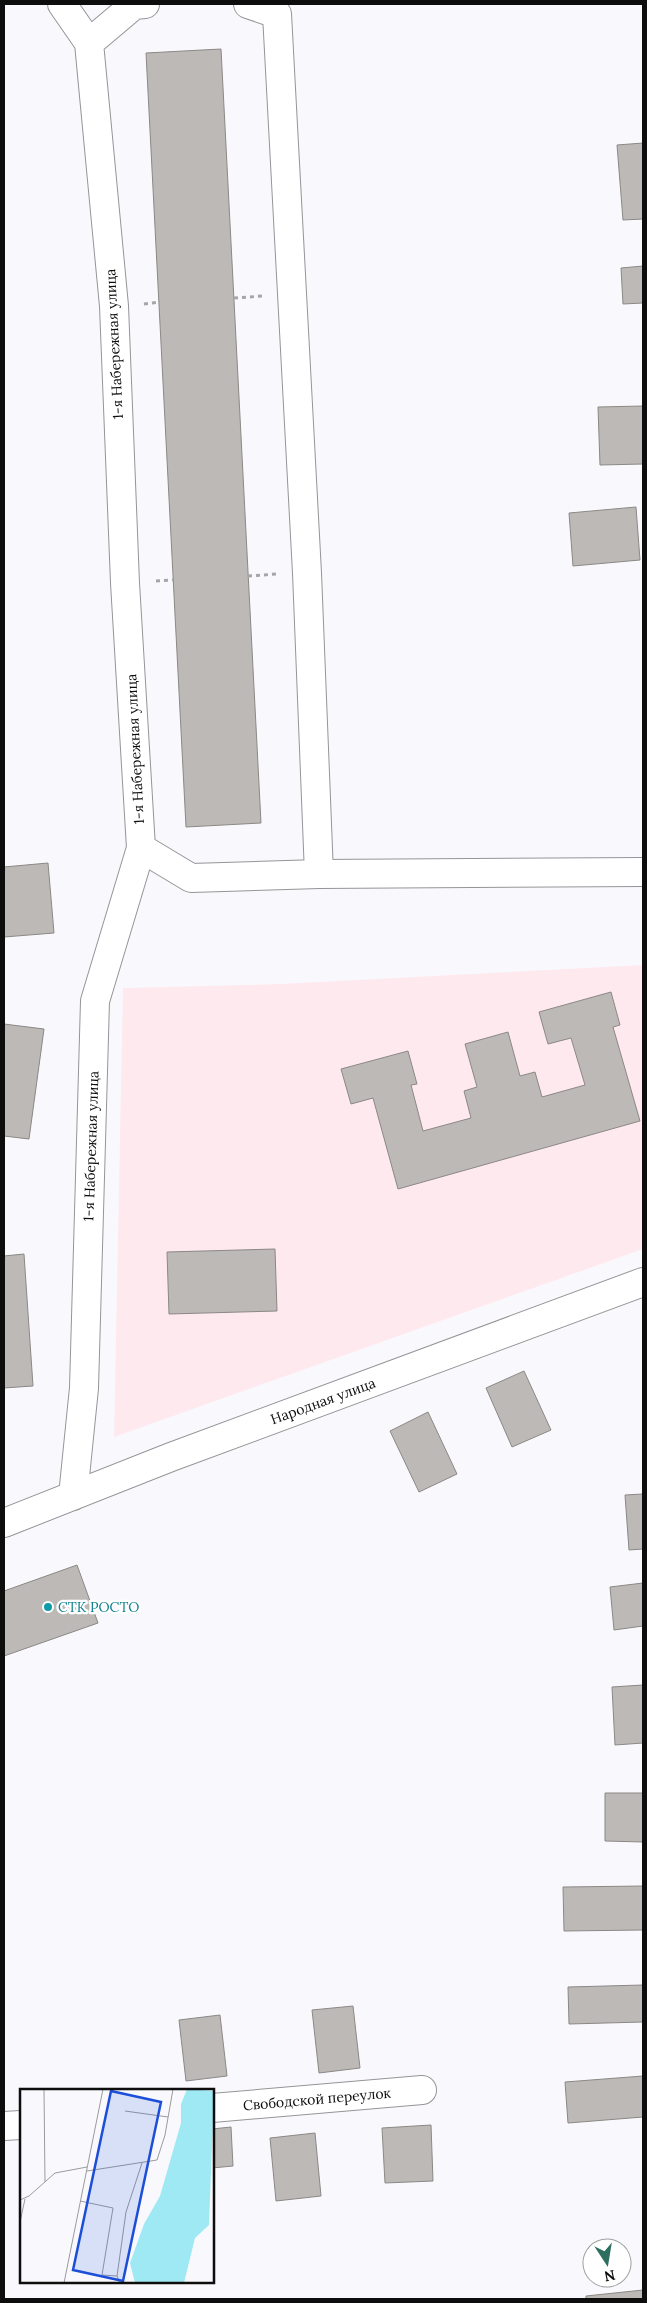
<svg xmlns="http://www.w3.org/2000/svg" width="647" height="2303" viewBox="0 0 647 2303" font-family="Lora,serif">
  <rect width="100%" height="100%" fill="#f9f9fd"/>
  <path fill="#fee9ef" d="M643,965V1249L114,1437L123,988L281,984Z"/>
  <path fill="#bdb9b7" stroke="#8b8886" d="M221,49L261,823L186,827L146,53Z
    M643,143V219L623,220L617,145Z
    M643,266V303L623,304L621,268Z
    M643,406V464L600,465L598,407Z
    M636,507L640,560L573,566L569,513Z
    M48,863L54,933L4,937V867Z
    M611,992L620,1025L613,1027L640,1121L398,1189L373,1098L351,1104L341,1069L408,1051L417,1084L411,1085L423,1131L471,1118L464,1091L477,1087L465,1044L508,1032L520,1076L535,1072L542,1097L585,1085L571,1038L548,1044L539,1012Z
    M4,1024L44,1029L29,1139L4,1136Z
    M275,1249L277,1311L169,1314L167,1252Z
    M24,1254L33,1386L4,1388V1256Z
    M524,1371L551,1430L512,1447L486,1388Z
    M428,1412L457,1474L419,1492L390,1431Z
    M643,1494V1549L629,1550L625,1495Z
    M77,1565L98,1623L4,1656V1591Z
    M643,1583V1626L614,1630L610,1587Z
    M643,1685V1743L615,1745L612,1687Z
    M605,1793H643V1842L605,1841Z
    M643,1886V1930L564,1931L563,1887Z
    M643,1985V2022L569,2024L568,1987Z
    M353,2006L360,2068L319,2073L312,2010Z
    M220,2015L227,2076L186,2081L179,2020Z
    M643,2076V2117L568,2123L565,2082Z
    M431,2125L433,2181L385,2183L382,2128Z
    M231,2127L233,2166L212,2168V2129Z
    M315,2133L321,2196L276,2201L270,2138Z
    M643,2290V2299H586V2296Z"/>
  <g fill="none" stroke-linecap="round" stroke-linejoin="round">
    <defs>
      <path id="minor" d="M62,4L89,43L114,306L125,583L141,848L95,1001L84,1388L73,1496
        M248,4L277,14L307,573L319,874L643,872
        M89,43L134,5L145,4
        M141,848L191,878L319,874
        M4,1523L171,1457L643,1282
        M212,2108L422,2090
        M4,2126L21,2125"/>
    </defs>
    <use href="#minor" stroke="#959598" stroke-width="30"/>
    <path stroke="#a6a6a9" stroke-width="3" stroke-dasharray="4 4" stroke-linecap="butt" d="M234,298L263,296
      M144,304L159,302
      M248,576L277,574
      M156,581L173,580"/>
    <use href="#minor" stroke="#fff" stroke-width="28"/>
  </g>
  <circle fill="#0f9aa8" stroke="#fff" stroke-width="2" cx="48" cy="1607" r="5"/>
  <g text-anchor="middle" stroke-width="4.5" stroke-linejoin="round" paint-order="stroke">
    <g font-size="14" fill="#0d0d0e" stroke="#fff">
      <text transform="translate(114 344) rotate(-93)" y="5">1-я Набережная улица</text>
      <text transform="translate(135 749) rotate(-93)" y="5">1-я Набережная улица</text>
      <text transform="translate(91 1146) rotate(-88)" y="5">1-я Набережная улица</text>
      <text transform="translate(323 1401) rotate(-20)" y="5">Народная улица</text>
      <text transform="translate(317 2099) rotate(-5)" y="5">Свободской переулок</text>
    </g>
    <g font-size="14" fill="#0d838f" stroke="#fff" text-anchor="start">
      <text x="58" y="1612">СТК РОСТО</text>
    </g>
  </g>
  <g transform="translate(20 2089)">
    <rect width="194" height="194" fill="#f9f9fd"/>
    <path d="M167,0L194,2L189,136L175,149L164,194H115L110,174L124,135L140,107L161,34V15Z" fill="#9ee9f4"/>
    <path fill="none" stroke="#9b9b9d" stroke-width="1" d="M24,0L25,93M105,22L148,28M67,82L137,71L145,46L153,0M0,111L9,107L35,84L67,78M60,112L93,119L82,186L97,187M0,133L5,110M44,194L83,0M100,194L97,187L106,123L122,74"/>
    <path fill="#1d4ed8" fill-opacity="0.15" stroke="#1d4ed8" stroke-width="2.5" d="M91,2L141,13L103,192L53,181Z"/>
    <rect width="194" height="194" fill="none" stroke="#0d0d0e" stroke-width="2.5"/>
  </g>
  <rect width="647" height="2303" fill="none" stroke="#0d0d0e" stroke-width="10"/>
  <g transform="translate(607 2263) rotate(168)"><circle r="24" fill="#ffffff" stroke="#9e9e9f"/>
  <path d="M0-4L9 19L0 12L-9 19Z" fill="#2d6f5f"/>
  <text y="-8" font-size="14" font-weight="bold" text-anchor="middle" fill="#0d0d0e">N</text>
  </g>
</svg>
